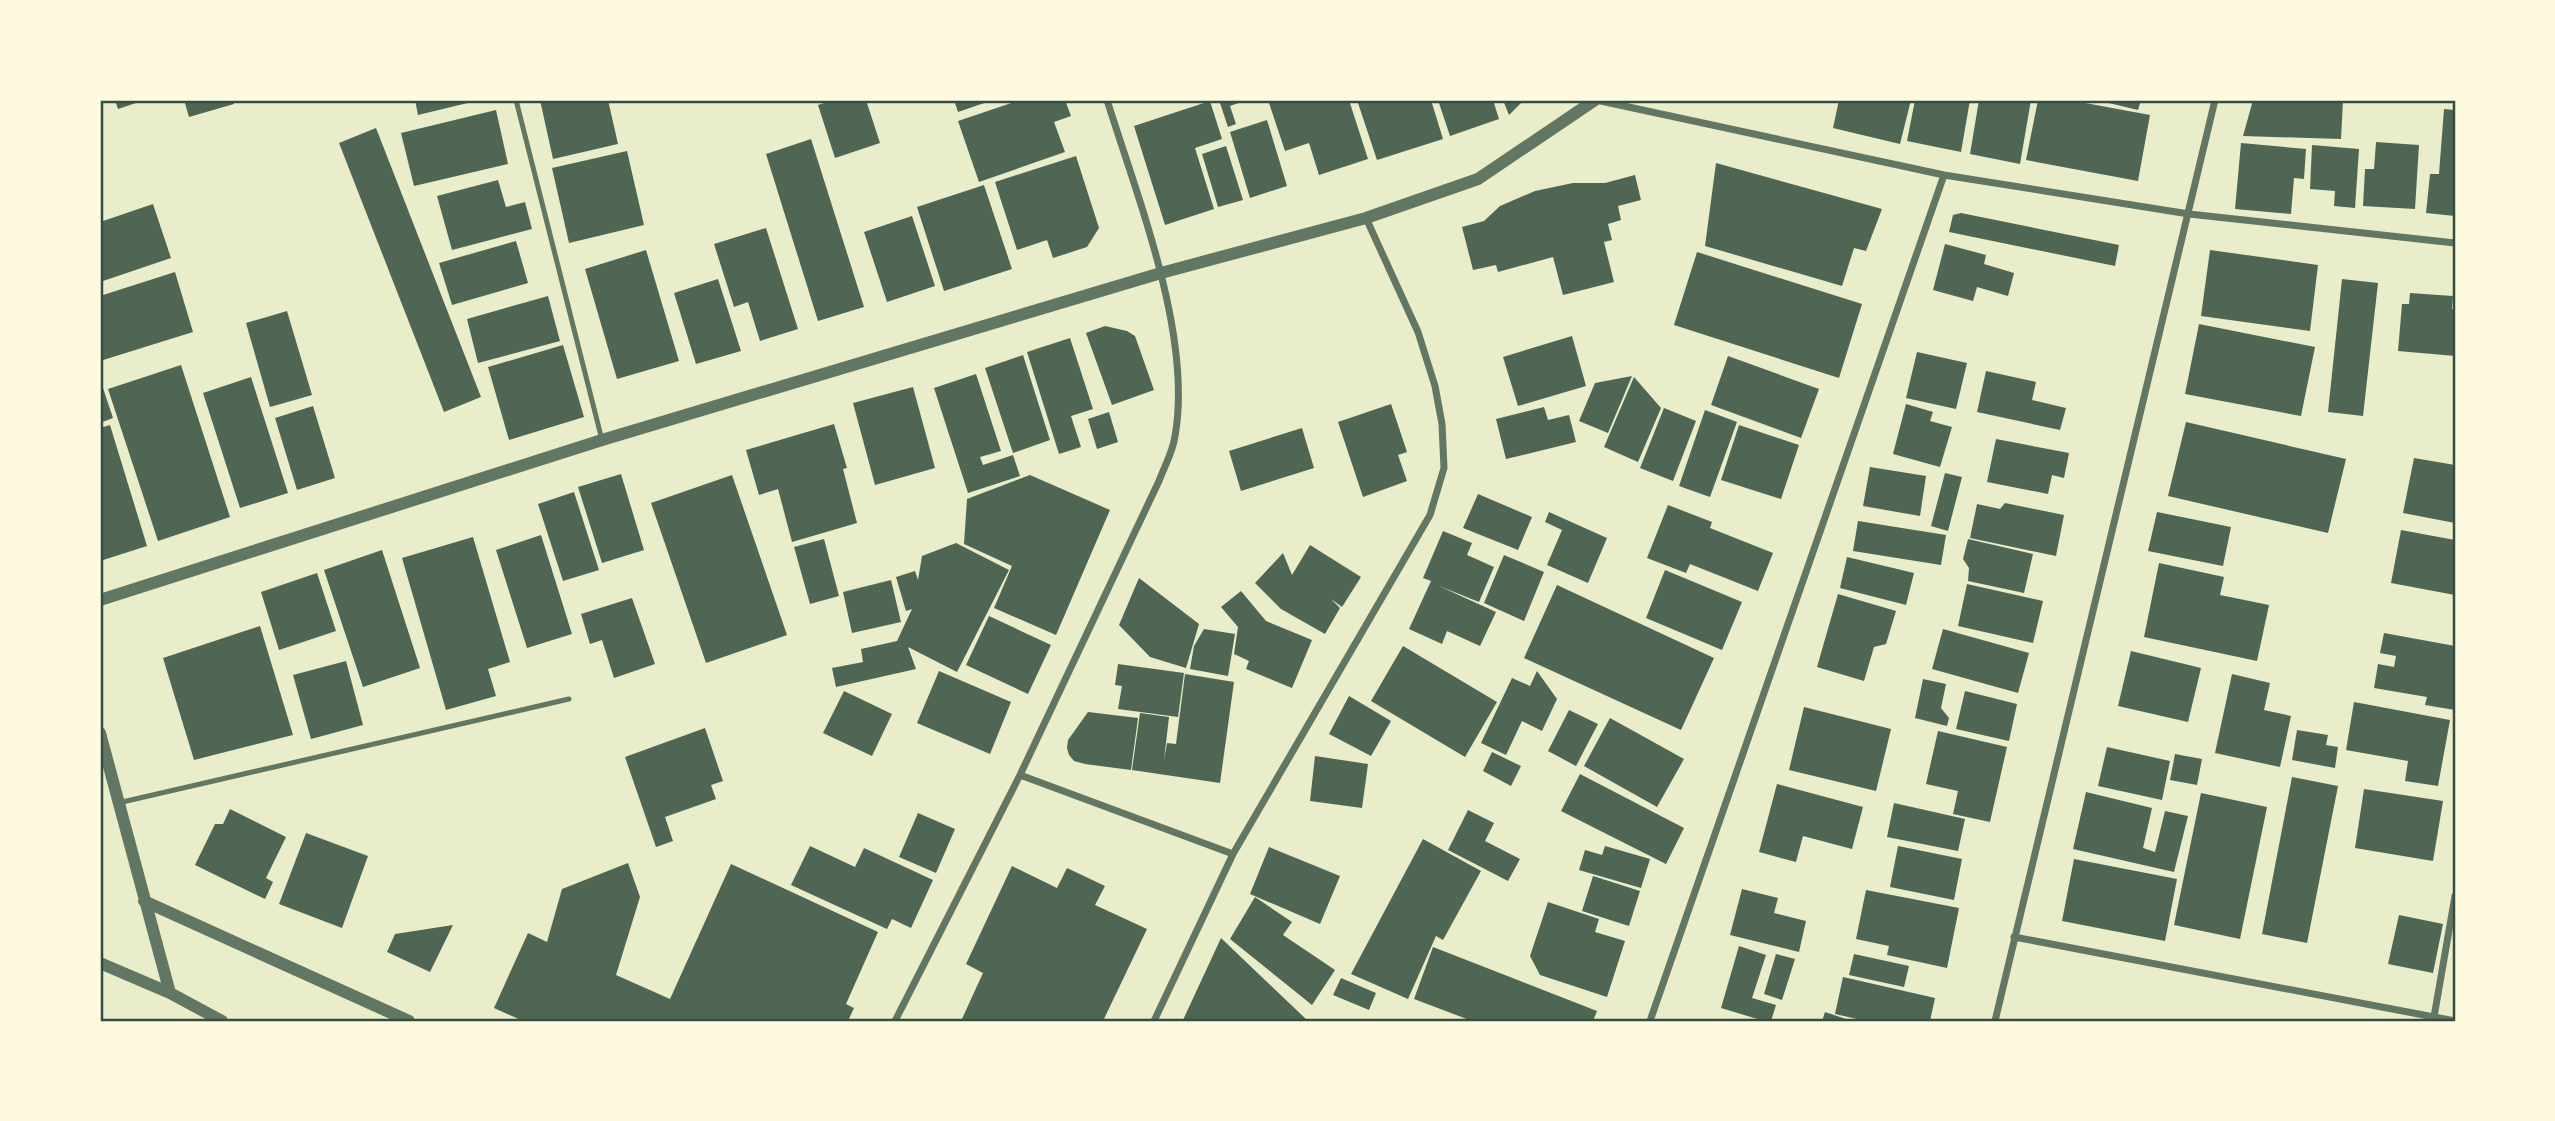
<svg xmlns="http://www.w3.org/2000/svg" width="2555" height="1121" viewBox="0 0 2555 1121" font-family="'Fira Sans Condensed',sans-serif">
  <rect width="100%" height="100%" fill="#e9edc9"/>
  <path fill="#4f6655" d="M115,100H145L118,109Z
    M184,100H233L234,104L189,117Z
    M415,100H476V101L418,115Z
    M540,100H608L618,144L553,159Z
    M833,100H866L880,143L835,158L818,105Z
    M954,100H993L958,112Z
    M1020,100H1065L1071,116L1054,122L1065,152L979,182L958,121Z
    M1219,100H1247L1230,106L1236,124L1228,127Z
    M1268,100H1349L1368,159L1319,175L1309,143L1285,151Z
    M1357,100H1431L1443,139L1377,160Z
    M1438,100H1493L1499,119L1450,136Z
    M1503,100H1524L1509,115Z
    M1839,100H1911L1900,144L1833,128Z
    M1915,100H1970L1961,152L1907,141Z
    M1979,100H2031L2020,164L1970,154Z
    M2038,100H2069L2150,115L2138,181L2026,160Z
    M2096,100H2141L2138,110Z
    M2253,100H2343L2341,139L2243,136Z
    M1210,101L1222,139L1195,148L1214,209L1165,225L1134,126Z
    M2444,109L2455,110V216L2426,213L2430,174H2439Z
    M496,110L508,164L414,186L401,133Z
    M1267,120L1287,186L1250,198L1230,132Z
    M376,128L481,397L444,412L339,143Z
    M811,139L864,307L818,321L766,154Z
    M2376,142L2419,145L2415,209L2363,206L2365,169H2374Z
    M2241,143L2306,149L2304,179L2294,178L2291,214L2235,209Z
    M2312,145L2359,149L2355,208L2334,206L2335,191L2310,189Z
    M1226,146L1243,200L1218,207L1202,154Z
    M627,151L644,225L569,243L552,168Z
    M1076,156L1099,228L1087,247L1053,258L1047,240L1017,250L995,182Z
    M1716,163L1882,209L1866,251L1854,248L1842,286L1705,246Z
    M1635,175L1641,200L1618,206L1621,220L1608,224L1612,240L1604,242L1614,282L1563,295L1553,257L1498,272L1496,265L1473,270L1462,227L1484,221L1500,206L1535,191L1573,183H1605Z
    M498,180L506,207L525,202L532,229L452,250L437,196Z
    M984,185L1012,269L944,291L917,207Z
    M153,204L171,258L100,282V222Z
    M1961,213L2119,245L2115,266L1949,232L1953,215Z
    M912,216L935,286L887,302L864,232Z
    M766,228L798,329L760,341L748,302L734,307L714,244Z
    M516,241L528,283L452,305L439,263Z
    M1945,244L1986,255L1984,264L2014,273L2008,296L1977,287L1973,301L1933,290Z
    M646,250L679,361L617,379L585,269Z
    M2210,250L2318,265L2310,331L2201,316Z
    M1697,252L1862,304L1839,378L1674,325Z
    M175,272L193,332L100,361V296Z
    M718,279L741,351L696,364L674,293Z
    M2342,279L2378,283L2363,416L2328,412Z
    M2410,293L2453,296L2452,309H2455V356L2398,351L2402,304H2409Z
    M548,296L560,341L478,363L467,319Z
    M287,311L312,395L270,407L246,323Z
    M2199,324L2315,347L2301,416L2185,394Z
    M1105,326L1127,331L1135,336L1154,390L1112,405L1086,333Z
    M1572,336L1586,386L1518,406L1503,357Z
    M1070,338L1093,409L1071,416L1081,447L1059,454L1027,352Z
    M563,345L584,417L509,440L488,367Z
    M1917,352L1967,363L1956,409L1906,398Z
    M1023,355L1050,440L1013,453L985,368Z
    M1728,356L1819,389L1801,438L1711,405Z
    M181,365L230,517L158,541L108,389Z
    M1986,371L2036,382L2032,400L2066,408L2060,430L1977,412Z
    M976,374L1001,451L980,457L983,465L1013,455L1020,476L968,493L934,388Z
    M1632,376L1608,433L1579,421L1595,383Z
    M251,377L288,493L240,508L203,393Z
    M1634,377L1661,408L1638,462L1604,447Z
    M100,379L113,418L100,423Z
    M913,387L935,468L875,485L853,403Z
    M1391,404L1407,452L1398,455L1407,481L1363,497L1338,422Z
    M1906,404L1933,412L1930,421L1952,427L1940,467L1893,454Z
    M313,406L335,478L297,490L275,418Z
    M1544,407L1548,420L1569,415L1576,442L1506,459L1496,419Z
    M1664,408L1696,421L1673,481L1640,468Z
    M1705,410L1737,422L1710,497L1679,486Z
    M1109,412L1118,442L1097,449L1088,419Z
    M2186,422L2346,459L2328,533L2168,496Z
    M834,424L847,468L843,469L857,523L792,542L778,489L759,495L746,450Z
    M110,425L147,546L100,561V428Z
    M1739,425L1799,445L1781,499L1721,480Z
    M1302,428L1314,468L1241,491L1229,451Z
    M1996,439L2069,453L2064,478L2052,475L2048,494L1987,482Z
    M2414,458L2455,465V523L2403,513Z
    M1870,467L1926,476L1920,516L1863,506Z
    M1945,473L1962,477L1948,531L1931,526Z
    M621,474L644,550L602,563L578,487Z
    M732,475L787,635L706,663L651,503Z
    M1030,475L1110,510L1056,635L994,608L1012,566L964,544L967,499Z
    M574,492L599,570L563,581L538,504Z
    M1478,494L1532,517L1518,550L1463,528Z
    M2005,503L2064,515L2056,556L1970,538L1977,504L2000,509Z
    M1668,505L1712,522L1710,528L1773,553L1758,591L1690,564L1686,573L1647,558Z
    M1549,512L1607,538L1588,583L1547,565L1562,530L1545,522Z
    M2157,512L2231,527L2223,566L2148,551Z
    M1858,521L1946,535L1941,565L1853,551Z
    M2401,530L2455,540V595L2391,583Z
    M1443,531L1472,543L1467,555L1494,567L1479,602L1439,586L1496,612L1480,646L1447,631L1442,644L1409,629L1431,581L1423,578Z
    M541,535L572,634L527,648L496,550Z
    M473,537L510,662L488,669L496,696L446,710L402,558Z
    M824,539L839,596L810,604L794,547Z
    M1968,539L2033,554L2024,593L1968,581L1969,568L1963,559Z
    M956,543L1009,570L957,672L908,647L916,669L836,687L832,668L863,662L861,649L897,641L912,609L906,611L896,577L915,571L918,580L922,556Z
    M1310,545L1361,577L1342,607L1331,599L1340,608L1325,634L1281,609L1255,583L1283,553L1292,575Z
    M382,550L420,668L363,687L324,570Z
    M1504,555L1544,572L1524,621L1484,603Z
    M1847,557L1914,573L1906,605L1840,588Z
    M2159,563L2224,577L2220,595L2269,605L2257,661L2144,637Z
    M1665,570L1742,602L1722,650L1646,618Z
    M317,573L336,631L279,650L261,592Z
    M1139,578L1199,624L1186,668L1150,657L1119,625Z
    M891,580L901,622L852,633L843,592Z
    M1967,584L2043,601L2033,643L1958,626Z
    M1557,585L1714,658L1681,730L1524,658Z
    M1241,591L1266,621L1312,640L1292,688L1246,669L1249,661L1234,654L1238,627L1221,607Z
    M1838,594L1896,611L1886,644L1874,647L1864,681L1817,667Z
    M632,598L655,664L614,678L602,640L590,644L581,614Z
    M989,616L1051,645L1028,694L966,665Z
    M260,626L293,735L194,760L163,658Z
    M1204,629L1235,634L1228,676L1190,669L1194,646Z
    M1943,629L2029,653L2018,693L1932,669Z
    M2384,633L2455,646V710L2425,705L2427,697L2374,688L2378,664L2394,667L2396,656L2380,653Z
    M1403,646L1497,702L1465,757L1371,701Z
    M2131,651L2201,668L2188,722L2118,706Z
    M346,661L363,725L311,739L293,675Z
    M1118,664L1184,673L1178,717L1118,709L1122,686L1115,685Z
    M939,671L1011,702L990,754L917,723Z
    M1537,671L1557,699L1542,731L1522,721L1506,755L1481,743L1512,678L1530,686Z
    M1185,674L1234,682L1220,783L1132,770L1140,713L1169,717L1164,760L1167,743L1176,744Z
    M2232,674L2270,683L2264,710L2291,716L2280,767L2215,753Z
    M1923,679L1946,684L1941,708L1949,718L1947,726L1915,718Z
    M844,691L892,714L872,756L823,733Z
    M1965,691L2017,704L2009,741L1956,729Z
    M1349,696L1391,721L1371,756L1329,734Z
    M2354,702L2450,720L2438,786L2405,781L2408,761L2346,750Z
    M1804,707L1891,729L1876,791L1789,770Z
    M1569,710L1598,724L1576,766L1548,751Z
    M1088,712L1138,718L1131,770L1085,764L1074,761L1069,755L1067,748L1068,740Z
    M1610,718L1684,759L1657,807L1584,766Z
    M705,728L723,781L711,785L716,799L665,817L673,841L656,847L625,757Z
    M2297,730L2328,735L2326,745L2338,747L2335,768L2292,760Z
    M1938,731L2007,747L1990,822L1953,814L1958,791L1926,784Z
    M2107,747L2170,761L2162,800L2098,786Z
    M1492,752L1521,766L1511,786L1483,771Z
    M2175,754L2202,759L2197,785L2170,780Z
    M1315,756L1368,764L1362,808L1310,801Z
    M1580,774L1684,828L1666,864L1561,811Z
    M2292,777L2338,786L2307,943L2262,934Z
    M1777,784L1863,807L1852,849L1803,836L1796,862L1759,852Z
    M2364,789L2443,801L2433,861L2355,848Z
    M2086,792L2152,808L2143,848L2155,852L2165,811L2188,816L2174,872L2073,849Z
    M2201,793L2267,807L2240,939L2174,925Z
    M1894,803L1965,819L1958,851L1887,837Z
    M230,809L286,837L266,878L273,882L265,899L195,865L215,824H223Z
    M1468,810L1494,823L1485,841L1520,859L1508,881L1448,850Z
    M918,813L955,829L936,873L899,857Z
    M306,833L368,856L342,928L279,904Z
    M1423,839L1481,871L1443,940L1436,936L1408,999L1351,974Z
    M810,846L855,867L864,848L933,880L911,928L892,919L887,929L791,885Z
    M1605,846L1650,859L1641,888L1579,870L1585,850L1602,855Z
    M1898,846L1962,859L1954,900L1890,887Z
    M1269,847L1340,876L1320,924L1250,894Z
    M2074,859L2177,879L2165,941L2062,921Z
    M628,863L640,897L616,975L670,999L731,864L878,932L846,1004L854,1008L848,1021H523L494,1008L528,933L547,942L562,889Z
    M1012,866L1057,888L1067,868L1105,886L1095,905L1147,929L1103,1021H961L983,973L966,964Z
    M1593,876L1640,891L1629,926L1582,911Z
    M1742,889L1778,898L1774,913L1806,921L1799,952L1730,935Z
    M1866,890L1959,908L1947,968L1887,955L1889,946L1856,939Z
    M1255,897L1292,922L1283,935L1335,970L1312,1005L1230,939Z
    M1548,902L1599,919L1595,932L1625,941L1607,997L1540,975L1530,956Z
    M2399,915L2443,924L2433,973L2388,964Z
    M453,925L430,972L387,952L395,934Z
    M1221,938L1308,1021L1183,1020Z
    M1739,946L1766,955L1752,998L1776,1005L1771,1021H1764L1721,1008Z
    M1433,947L1597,1011L1593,1021H1472L1414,999Z
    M1776,954L1795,959L1782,1000L1764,994Z
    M1854,954L1909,966L1904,987L1849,975Z
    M1843,977L1935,998L1930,1021H1866L1835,1014Z
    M1341,978L1376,993L1369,1010L1333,995Z
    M1825,1012L1852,1021H1822Z"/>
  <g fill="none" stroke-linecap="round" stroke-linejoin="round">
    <path stroke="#617663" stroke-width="5" d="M516,100L602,440
      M118,803L569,699"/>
    <path stroke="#617663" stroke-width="7" d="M1596,100L1944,175L2189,214L2455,243
      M1020,775L1233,854
      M2014,937L2455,1021
      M2434,1017L2455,896
      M895,1021L1020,775L1159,481C1164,467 1173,452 1175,436C1193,336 1137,196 1107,100
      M1154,1021L1233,854L1430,515L1444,468L1442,424L1435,386L1418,332L1366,218
      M1650,1021L1944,175
      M1995,1021L2215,100"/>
    <path stroke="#617663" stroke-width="12" d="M100,600L602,440L1161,273L1366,218L1478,179L1595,100
      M100,733L170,993
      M144,901L409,1021
      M100,963L170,993L222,1021"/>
  </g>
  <rect width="2555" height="1121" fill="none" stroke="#fefae0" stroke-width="203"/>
  <rect x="102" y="102" width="2352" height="918" fill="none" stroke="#344e41" stroke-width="2.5"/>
</svg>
